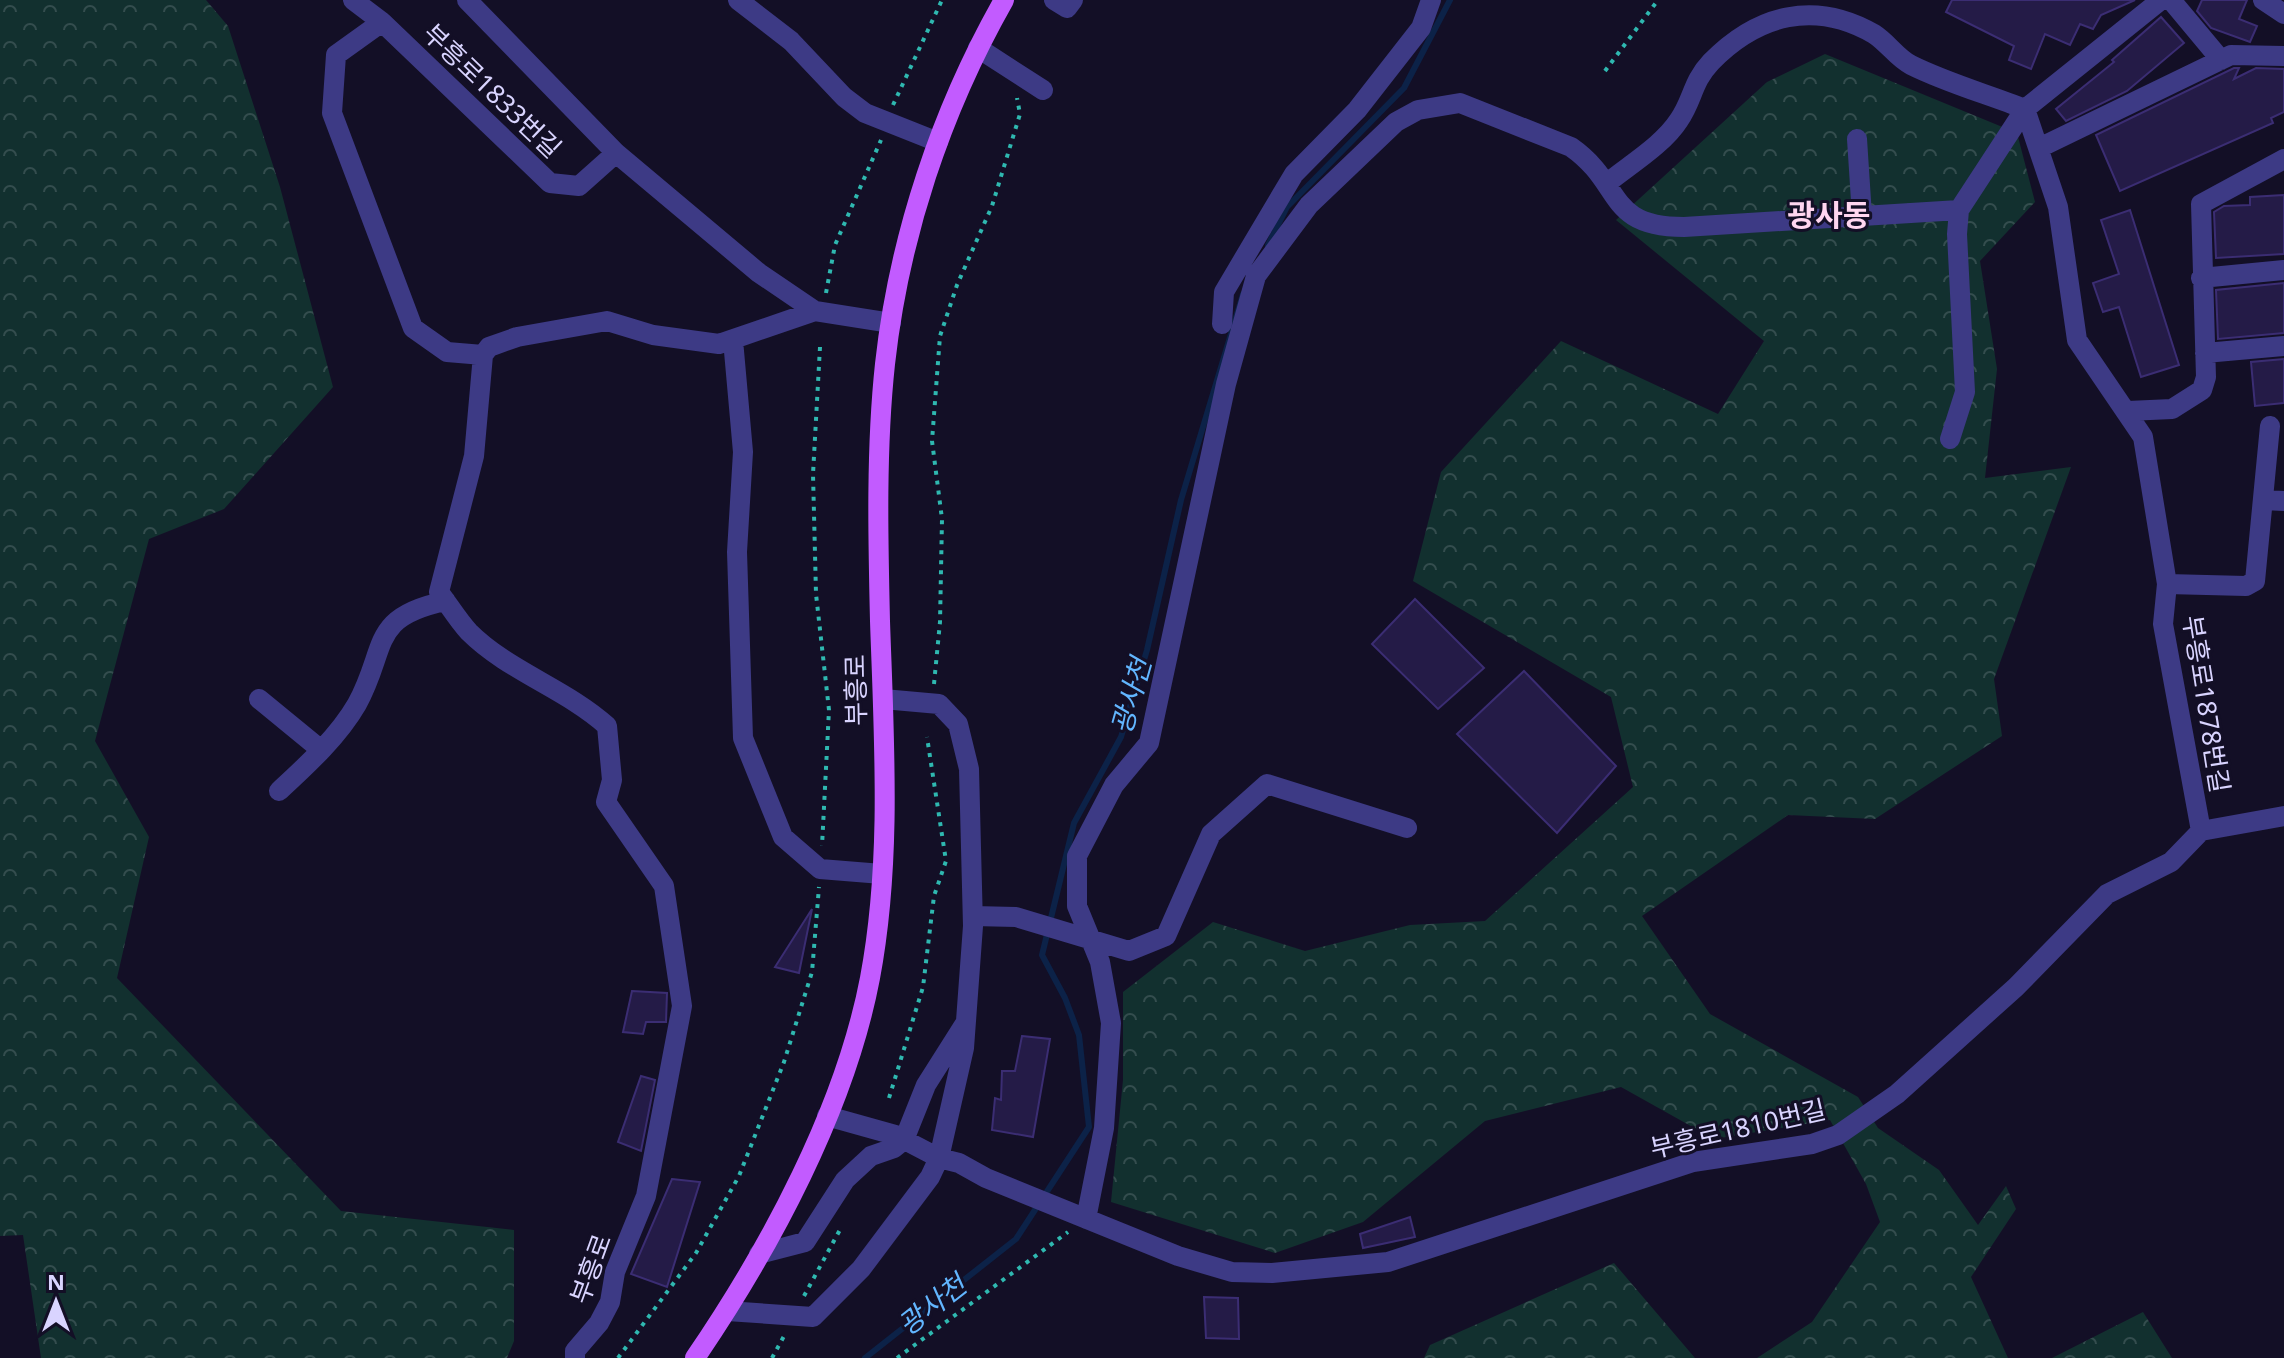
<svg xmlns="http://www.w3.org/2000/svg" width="2284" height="1358" viewBox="0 0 2284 1358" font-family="'Noto Sans','Noto Sans KR',sans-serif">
  <defs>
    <pattern id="forest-crowns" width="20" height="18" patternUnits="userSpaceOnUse" patternTransform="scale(2)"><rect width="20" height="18" fill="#12302f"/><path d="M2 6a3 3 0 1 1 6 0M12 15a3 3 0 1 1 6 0" fill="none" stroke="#344d4e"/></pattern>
  </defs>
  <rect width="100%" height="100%" fill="#130f26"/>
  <path fill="url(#forest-crowns)" d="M0,0H206L228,26L280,187L333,387L224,509L149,539L95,741L149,837L117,978L341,1211L514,1230V1341L507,1358H41L23,1235L0,1236Z
    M1825,54L2017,133L2035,202L1980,261L1997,369L1985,478L2071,467L1994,679L2002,736L1875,819L1788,815L1642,916L1710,1014L1858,1097L1878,1128L1939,1170L1978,1225L2006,1186L2016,1209L1971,1277L2008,1358H1757L1812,1322L1880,1222L1866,1184L1830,1120L1714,1139L1621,1087L1485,1121L1363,1222L1275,1253L1111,1202L1123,1080V992L1213,922L1305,951L1410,925L1485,921L1633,787L1611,697L1413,581L1441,472L1561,341L1718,414L1764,341L1616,220L1767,82Z
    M1614,1263L1695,1358H1424L1430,1345Z
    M2143,1312L2172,1358H2052Z"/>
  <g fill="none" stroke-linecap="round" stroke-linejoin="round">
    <path stroke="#0c2248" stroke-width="6" d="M1268,245L1287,207L1404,88L1450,0
      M865,1358L1016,1239L1089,1127L1079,1035L1065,998L1042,955L1074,823L1121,737L1147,650L1181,500L1243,294"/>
  </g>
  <path fill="#241b47" stroke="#3b2d73" stroke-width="2" d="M1952,0H2135L2101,15L2093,29L2080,24L2070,45L2045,34L2031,69L2009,60L2014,46L1946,12Z
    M2202,0H2247L2239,19L2257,26L2250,42L2211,28L2197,11Z
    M2161,17L2184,43L2127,91L2066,121L2056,109L2114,62L2112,60Z
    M2234,68H2239L2234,79L2256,68L2284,69V112L2271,118L2273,123L2120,191L2096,135Z
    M2284,195V254L2216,258L2214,212L2224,206L2250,205V197Z
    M2130,210L2179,365L2141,377L2119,307L2103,312L2093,283L2119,274L2101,220Z
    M2284,283V333L2218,339L2216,290Z
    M2284,359V403L2255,406L2251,362Z
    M1415,599L1484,668L1438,709L1372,644Z
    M1524,671L1616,766L1557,833L1457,734Z
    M812,909L799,973L775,967Z
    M632,991L667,993L666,1022H646L643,1034L623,1032Z
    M1022,1036L1050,1039L1033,1137L992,1130L995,1098L1001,1100L1002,1071H1015Z
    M641,1076L655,1080L641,1151L618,1142Z
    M672,1179L700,1182L667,1287L631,1274Z
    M1410,1217L1415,1237L1363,1248L1360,1234Z
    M1204,1297L1238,1298L1239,1339L1206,1338Z"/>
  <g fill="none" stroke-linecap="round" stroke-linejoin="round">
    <path stroke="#2fb8b0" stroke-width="4" stroke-dasharray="4 6" stroke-linecap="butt" d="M1605,71L1658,0
      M893,105L942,0
      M826,293L835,245L881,140
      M820,347L813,474L816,594L829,710L822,846
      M934,684L940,622L942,519L932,441L940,336L957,285L992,206L1020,114L1017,98
      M889,1098L923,987L934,896L946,861L927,737
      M804,1296L842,1226
      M618,1358L696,1253L739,1176L784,1062L812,972L819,887
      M772,1358L784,1336
      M897,1358L1068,1232"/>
    <path stroke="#3d3a85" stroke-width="20" d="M353,0L382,22
      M467,0L616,153L759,273L815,311L891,323
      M738,0L791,41L844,97L865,113L938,142
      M1054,0L1067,8L1073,0
      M2171,0L2221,60
      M2263,0L2284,14
      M978,48L1043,90
      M1857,139L1862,216
      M2039,148L2231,55L2284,56
      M1606,184C1629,165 1663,145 1679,120C1693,100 1692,82 1711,62C1758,14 1815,0 1874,34C1888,43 1897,58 1911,65C1947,83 1987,94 2025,109L2058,207L2077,340L2143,437L2167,584L2163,624L2201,831
      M2201,278L2284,270
      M1222,324L1224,292L1294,174L1357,110L1421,28L1431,0
      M733,340L743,452L737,552L743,738L783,837L820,869L882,874
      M2205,353L2284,346
      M483,355L447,352L413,328L332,113L336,55L382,22L550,183L579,186L616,153
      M2128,411L2172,409L2202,390L2206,377L2201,204L2284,159
      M1950,439L1965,392L1957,234L1959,210
      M2263,500L2284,501
      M2167,584L2246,586L2255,581L2270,426
      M259,699L320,749
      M279,791C306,766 338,737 357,704C388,648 368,617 446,601
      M973,916L1016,917L1129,951L1166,936L1211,834L1267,784L1407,828
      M827,1116L895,1135L939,1158L959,1163L986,1178L1178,1256L1232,1272L1272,1273L1388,1262L1693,1162L1812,1144L1838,1135L1897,1094L2016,987L2107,894L2171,862L2201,831L2284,816
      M1086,1219L1104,1128L1111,1023L1100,962L1077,906V856L1114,785L1149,743L1226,384L1256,276L1309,205L1396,122L1418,110L1460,103L1571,147C1624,184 1605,227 1684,227L1959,210L2025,109L2161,0
      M759,1254L805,1242L845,1180L871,1156L894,1148L904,1140L926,1085L964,1025
      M727,1311L813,1317L861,1269L930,1177L939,1158L964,1048L973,926L969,769L958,724L939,704L883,699
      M575,1358V1351L599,1323L610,1302L615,1272L646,1196L682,1006L664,886L606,802L612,780L607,726C566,689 508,671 469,632C458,620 449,605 439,592L474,456L483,355L489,347L517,337L607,321L653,335L719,344L815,311"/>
    <path stroke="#c25bff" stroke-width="20" d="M695,1358C770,1248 845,1109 870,978C892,861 884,739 880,621C878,537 876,448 885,364C899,237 941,111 1004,0"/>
  </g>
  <g text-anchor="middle" stroke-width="6" stroke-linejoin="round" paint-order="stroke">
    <g font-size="26" fill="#d9d4ff" stroke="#130f26">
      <text transform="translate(492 91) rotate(44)" y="9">부흥로1833번길</text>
      <text transform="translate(856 690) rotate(-91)" y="9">부흥로</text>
      <text transform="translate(2206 704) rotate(81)" y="9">부흥로1878번길</text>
      <text transform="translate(1738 1129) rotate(-13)" y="9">부흥로1810번길</text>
      <text transform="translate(591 1269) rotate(-70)" y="9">부흥로</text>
    </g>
    <g font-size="28" font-style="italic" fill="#62b6ff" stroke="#130f26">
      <text transform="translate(1131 696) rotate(-74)" y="10">광사천</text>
      <text transform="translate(932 1305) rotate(-38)" y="10">광사천</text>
    </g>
    <g font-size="30" font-weight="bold" fill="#ffd6f0" stroke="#130f26">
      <text x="1829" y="226">광사동</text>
    </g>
  </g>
  <g transform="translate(56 1302)" stroke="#130f26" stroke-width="6" paint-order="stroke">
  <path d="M0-6L14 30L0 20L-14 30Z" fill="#d9d4ff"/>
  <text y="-12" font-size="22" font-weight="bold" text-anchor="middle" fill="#d9d4ff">N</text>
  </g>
</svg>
